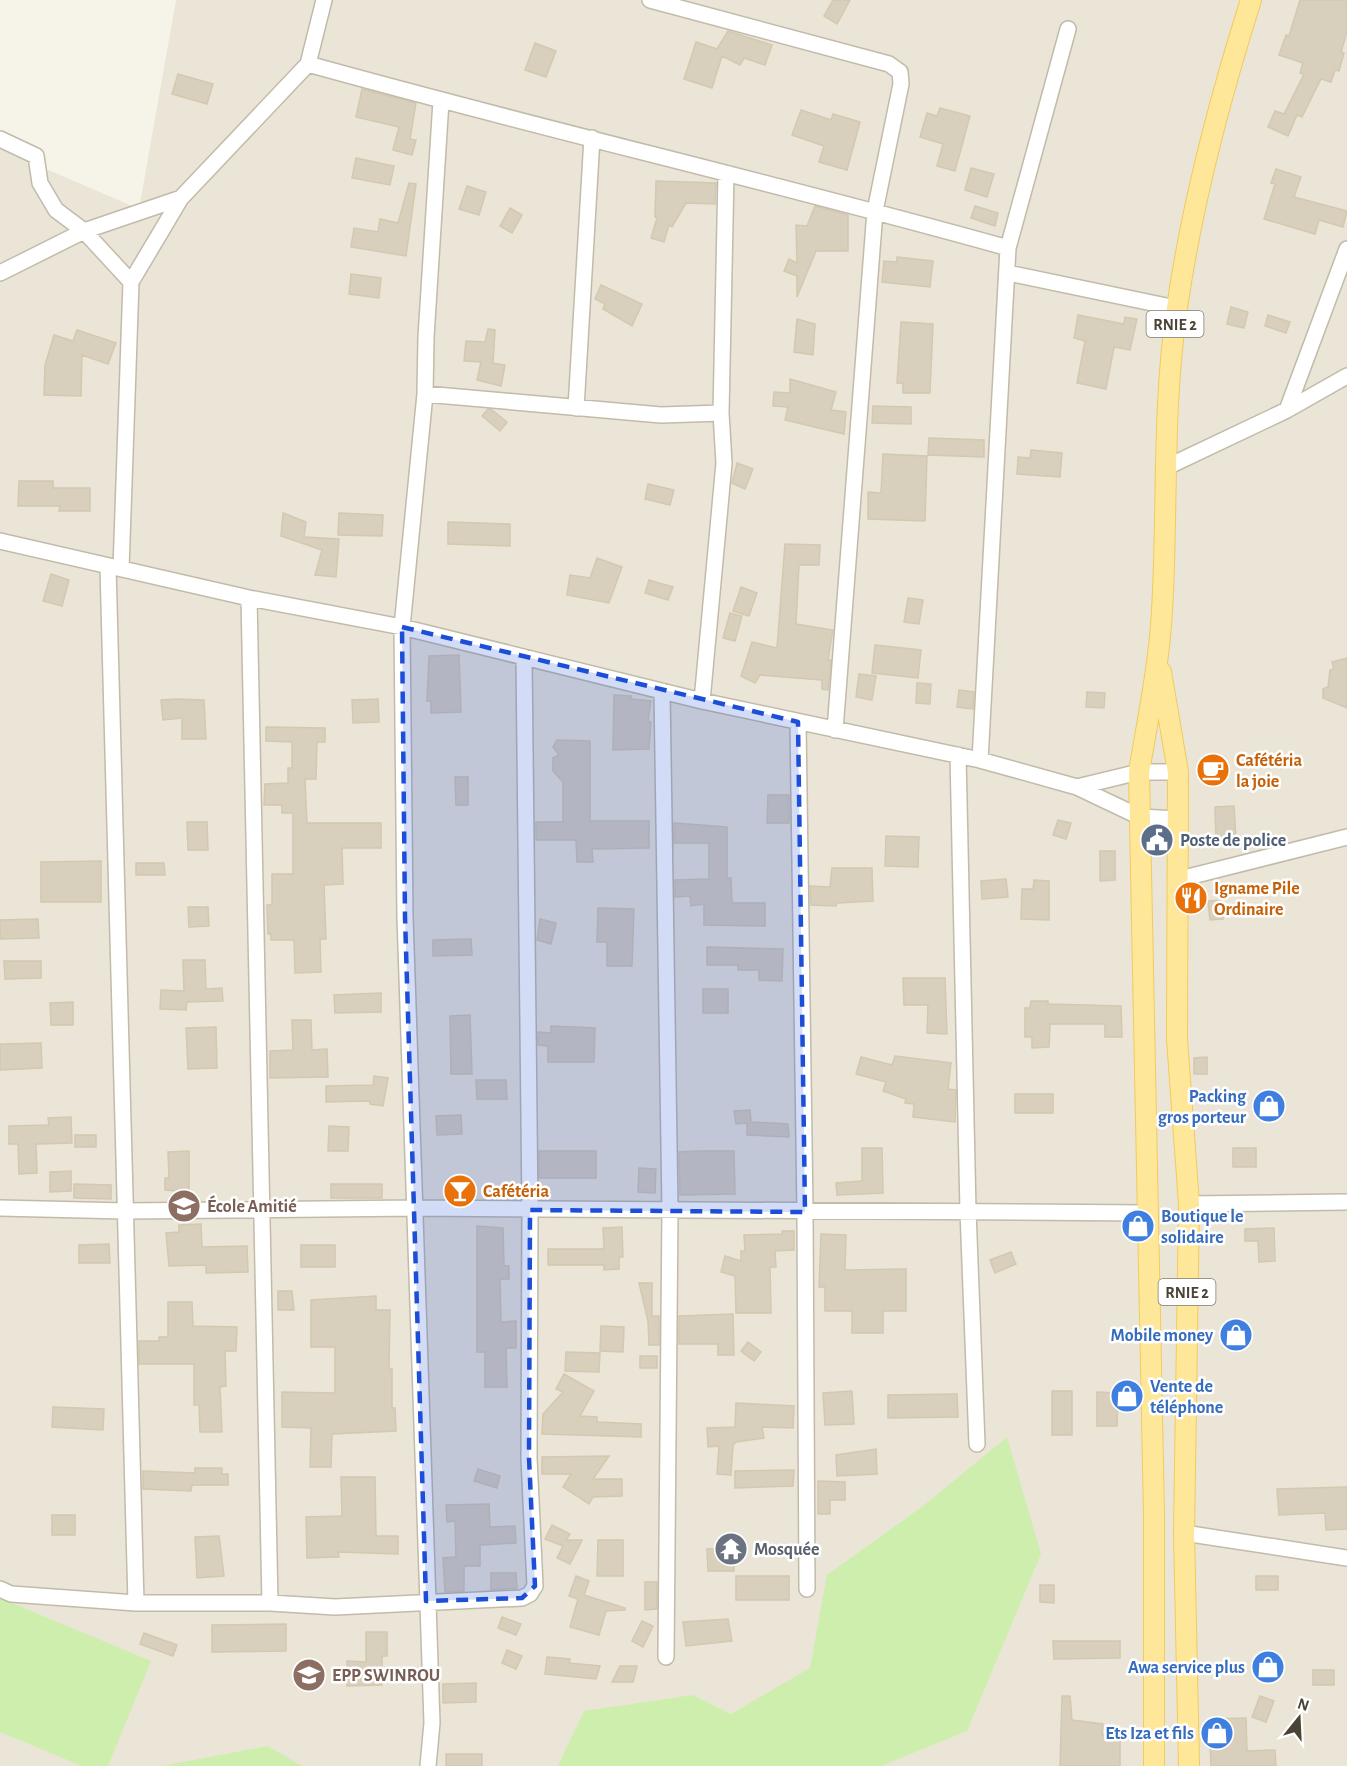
<svg xmlns="http://www.w3.org/2000/svg" width="1347" height="1766" viewBox="0 0 1347 1766" font-family="'Alegreya Sans',sans-serif">
  <rect width="100%" height="100%" fill="#f6f3e9"/>
  <path fill="#eae5d6" d="M176,0H1347V1766H0V144L39,166L139,209Z"/>
  <path fill="#ceeeae" d="M1007,1437L1041,1554L967,1731L881,1766H558L584,1711L693,1695L731,1714L810,1668L827,1575L923,1506Z
    M0,1598L151,1661L108,1766H82L0,1732Z
    M268,1746L302,1766H162Z"/>
  <path fill="#d9cfbd" stroke="#d4c8af" stroke-width="1.5" d="M833,0H850L837,24L824,16Z
    M1300,0H1347V32L1341,52L1344,53L1339,71L1335,70L1331,82L1321,79L1302,117L1297,115L1288,136L1268,127L1275,111L1284,114L1304,74L1300,73L1303,63L1279,55L1286,35L1289,36Z
    M728,31L772,45L765,65L744,58L740,65L722,56L712,88L684,79L696,42L717,49Z
    M535,43L556,51L546,77L525,70Z
    M178,74L213,84L207,104L172,94Z
    M362,89L416,103L410,139L416,140L412,155L393,150L399,127L356,117Z
    M940,108L970,116L955,171L937,166L943,144L920,137L927,113L937,116Z
    M801,110L831,120L833,114L860,122L847,170L819,162L824,146L792,135Z
    M356,158L394,166L390,185L352,178Z
    M971,168L994,174L987,197L965,190Z
    M1276,169L1301,177L1294,197L1347,211L1343,227L1319,220L1315,234L1264,219L1275,184L1271,183Z
    M656,181L716,183L715,204L686,203L672,227L669,225L664,242L651,238L657,218L655,217Z
    M409,183L416,184L406,256L351,247L354,228L378,232L380,219L398,223Z
    M467,186L486,192L479,215L459,209Z
    M815,206L848,215V251H816L797,297V276L784,271L789,259L797,263L796,225L807,226Z
    M975,206L998,213L995,226L971,218Z
    M510,208L522,215L512,233L500,226Z
    M897,257L933,261L930,287L882,282L884,261L897,262Z
    M351,274L381,278L379,298L349,294Z
    M601,285L642,304L632,326L603,309L605,304L595,299Z
    M1231,307L1248,312L1244,328L1227,324Z
    M1078,315L1124,324L1125,317L1137,319L1130,350L1114,347L1106,389L1077,383L1085,341L1074,338Z
    M1268,315L1290,322L1286,333L1265,326Z
    M797,319L815,324L813,355L794,352Z
    M901,322L933,324L930,393H903V383H897Z
    M488,329L495,330L493,363L505,365L501,386L477,380L481,362L464,361L466,341L485,342Z
    M77,330L116,343L108,364L82,355L81,396L44,395L45,365L54,335L73,341Z
    M790,379L836,392L831,410L846,412L844,434L785,420L788,407L773,406L774,392L790,393Z
    M873,406L911,407V424L872,423Z
    M488,409L492,410L507,422L500,431L482,416Z
    M929,438L984,440V457L928,455Z
    M1031,450L1062,453L1060,477L1017,474L1018,457L1030,458Z
    M883,454L927,456L925,521L868,519V492L881,493Z
    M737,463L753,469L745,489L732,483Z
    M19,481H53V488H90V511H59L60,506H18Z
    M648,484L674,490L670,505L645,499Z
    M283,513L306,522L304,537L339,539L336,577L315,575L322,550L281,536Z
    M339,513L383,515L382,536L338,535Z
    M448,522L510,524V546L448,544Z
    M785,544L820,545L819,565H799L796,624L833,630L828,660H831L828,690L822,689V680L760,675L755,683L741,676L752,642L777,648Z
    M597,558L622,567L609,603L567,595L570,575L590,578Z
    M51,574L69,580L62,606L43,601Z
    M649,580L673,587L668,600L645,593Z
    M741,587L757,593L749,616L733,611Z
    M908,598L923,600L919,624L904,622Z
    M730,613L742,616L735,641L723,638Z
    M875,645L921,650L918,678L872,673Z
    M459,655L461,712L431,713V701H427L429,656Z
    M1347,658V708L1323,698V689L1328,687L1330,670L1334,669L1332,662Z
    M859,674L876,676L872,700L856,697Z
    M917,683L931,684L930,704L916,703Z
    M959,690L974,692L973,709L957,707Z
    M1087,692L1105,693L1104,708L1086,707Z
    M614,695L631,696V699L651,701L648,721L651,722L649,749L613,750Z
    M178,699L204,700L206,739H182V718L163,720L161,700Z
    M378,699L379,722L353,723L352,700Z
    M266,727L325,728V742H317L316,779H305L307,823H381V848H342L343,884L324,885L326,939H320L321,972L295,973L294,940H271V934H268L267,905H272V874H293V813H282V805H264L265,784L288,783V768H292V742L266,741Z
    M557,740L590,741V821H649V848L592,849L593,862H577L576,840H536V822H563V782L553,771V758L559,755L553,747Z
    M455,777H468V805H456Z
    M768,795H789V823H767Z
    M1234,806L1236,839L1216,840L1215,807Z
    M1058,820L1071,823L1066,839L1053,835Z
    M187,822H207L208,850H188Z
    M674,823L727,827V878H731L732,903H765V926L704,925V904L691,906L690,896L675,897V880L709,879V843H674Z
    M886,836L919,837L918,867L885,866Z
    M1100,851H1115V880L1100,881Z
    M101,861V902H41V862Z
    M136,863H164L165,875H136Z
    M832,868H872L873,901L837,903L836,906L811,905L810,886L830,887Z
    M1006,879L1008,897L982,899L981,881Z
    M1034,880L1049,881V920L1021,919L1022,889H1033Z
    M1222,900L1223,919L1210,920L1208,901Z
    M188,907H208L209,926L189,927Z
    M598,908L634,909L632,966H607V942H597Z
    M38,919L39,938L0,939V920Z
    M540,919L556,923L551,944L537,940Z
    M471,939L472,955L433,956V940Z
    M707,947L783,949L782,981L759,980V970H738V965H707Z
    M183,960H205L206,989L222,988L223,1001L187,1002L186,1010L160,1009L161,990L184,991Z
    M4,961H41V978L5,979Z
    M903,978H945L947,1034L927,1033L928,1005H904Z
    M703,989H728V1013H703Z
    M381,993V1012L335,1013L334,995Z
    M1031,1001H1048V1004L1121,1006L1122,1037H1105V1024H1050L1049,1047L1032,1048V1037H1025V1008H1030Z
    M73,1002V1025H51L50,1003Z
    M470,1015L472,1074H451L450,1016Z
    M292,1020H311L312,1050L327,1049L328,1077L270,1078V1051L293,1050Z
    M551,1026L595,1028L594,1062H548V1046L538,1045V1032L551,1033Z
    M216,1027L217,1068L188,1069L186,1028Z
    M41,1043L42,1068L0,1070V1044Z
    M895,1056L951,1063L948,1089L956,1090L955,1122L913,1117L914,1104L905,1103L906,1099L883,1091L886,1082L856,1074L861,1057L892,1065Z
    M1207,1057V1074H1194V1058Z
    M374,1076L388,1078L383,1106L370,1104V1101L326,1102V1086L373,1085Z
    M476,1080H506L507,1099H477Z
    M1015,1094H1053V1113H1015Z
    M750,1110L751,1122L788,1124L789,1137L747,1135V1123L736,1124L734,1111Z
    M461,1115L462,1134L437,1135L436,1116Z
    M71,1117L72,1143L36,1144L37,1173L19,1174L18,1144H9V1126L49,1125L48,1118Z
    M329,1126L349,1127L348,1151H328Z
    M75,1135H96V1147H75Z
    M862,1148H882L883,1193L837,1195L836,1183L862,1181Z
    M1233,1148H1256V1167H1233Z
    M189,1151V1192L165,1190V1178H169L168,1152Z
    M539,1151H596V1178H539Z
    M699,1151H734L735,1194L680,1195L679,1152Z
    M639,1168L656,1169L655,1193L638,1192Z
    M71,1171V1191L50,1192V1172Z
    M74,1184L111,1185V1199L74,1198Z
    M331,1184H382V1198H331Z
    M201,1224L202,1247L247,1246L248,1272L206,1273V1265L169,1266L166,1233L179,1232V1225Z
    M477,1226L503,1228L504,1266H509V1279H500L501,1322L516,1321V1348H506L507,1387H485V1352H477Z
    M622,1227L623,1257H619V1269L604,1270V1265H548V1249H604L603,1228Z
    M1274,1228L1275,1261L1259,1262L1258,1241H1245V1229Z
    M782,1231H794V1250L775,1251L776,1267H770L771,1313H736L735,1276L721,1272L725,1256L741,1261V1251H745L744,1235L782,1234Z
    M821,1234L846,1235L845,1270L906,1269V1311H883V1333H852V1311H825V1287H819Z
    M109,1244L110,1263H79V1245Z
    M301,1245H335V1267H301Z
    M1011,1252L1016,1264L995,1273L990,1260Z
    M639,1283H652V1316H659V1345H649L648,1321Z
    M278,1291H292L294,1310H278Z
    M376,1296V1310H390L389,1369H392V1408H395L396,1431L332,1434L331,1467H310L311,1428L282,1427V1392L335,1393V1347H311V1300Z
    M168,1302H192L193,1326L237,1327L236,1351H225L226,1386L220,1387L222,1432H200L199,1405H194V1364H139V1341H159V1337H168Z
    M733,1314L734,1355H718V1344H679V1316Z
    M601,1326L624,1327L623,1352L600,1351Z
    M748,1342L761,1352L754,1361L741,1351Z
    M566,1352L600,1353L599,1372L565,1371Z
    M640,1356H657V1368H640Z
    M564,1374L594,1391L580,1416L597,1417V1422L641,1424V1437L542,1434L543,1414L563,1392L556,1389Z
    M852,1391L854,1424L825,1425L823,1393Z
    M1052,1391H1072V1435H1052Z
    M1097,1392L1118,1393L1117,1426H1097Z
    M957,1394L958,1417L888,1418V1395Z
    M736,1403L794,1406L793,1428L762,1427L764,1438L736,1442L733,1445L731,1475L717,1474L719,1446L708,1447L707,1428L735,1427Z
    M53,1407L104,1409L103,1430L52,1427Z
    M876,1449L877,1474L837,1476L836,1455Z
    M609,1456L593,1479H622V1496L593,1497L589,1504L563,1487L571,1474H542V1457Z
    M195,1468H222V1474H228V1485H192L191,1491L143,1489V1471L195,1473Z
    M478,1469L500,1476L497,1488L474,1481Z
    M794,1470L793,1486L735,1488V1471Z
    M341,1477H375L376,1536H398V1554L338,1552L339,1557L307,1558L306,1517L342,1516Z
    M818,1481L845,1482V1500H830V1514H818Z
    M1347,1487V1529L1326,1530L1325,1513L1279,1515L1277,1489Z
    M489,1504L490,1527L515,1526L516,1543L480,1545V1566H464V1591L445,1592L443,1558L456,1557L455,1521L447,1522L446,1505Z
    M52,1515H75V1535H52Z
    M552,1525L570,1534L566,1540H582L570,1564L557,1558L563,1546L545,1539Z
    M219,1536L224,1576L197,1578L195,1537Z
    M598,1540H623V1576H597Z
    M734,1548V1571H708L707,1549Z
    M491,1573H516L517,1588L491,1590Z
    M576,1576L589,1581L584,1595L625,1608V1610L606,1611L599,1635L570,1627L578,1599L569,1596Z
    M736,1576H789V1600H736Z
    M1256,1576H1278V1590H1256Z
    M645,1582H657V1609L645,1610Z
    M1040,1585H1054V1603L1040,1602Z
    M502,1617L521,1624L516,1635L498,1628Z
    M728,1619L732,1641L686,1646L683,1622Z
    M642,1621L653,1626L643,1647L632,1641Z
    M286,1624V1651L212,1652V1625Z
    M366,1632H387V1656H382V1685L347,1686V1661L366,1662Z
    M144,1633L177,1645L173,1656L140,1644Z
    M1053,1641H1120V1658L1054,1659Z
    M507,1650L522,1656L516,1669L502,1663Z
    M547,1657L570,1659L569,1663L600,1666L596,1679L545,1674Z
    M620,1666H637L633,1682H612Z
    M1313,1670H1334V1685H1313Z
    M476,1683V1702L443,1703V1684Z
    M1062,1696H1070L1072,1720L1103,1724L1102,1735H1120V1766H1060Z
    M1260,1696L1274,1701L1266,1722L1252,1717Z
    M1246,1718L1247,1751L1275,1750L1276,1766H1211L1209,1719Z
    M446,1754H482V1766H446Z"/>
  <g fill="none" stroke-linecap="round" stroke-linejoin="round">
    <defs>
      <path id="minor" d="M650,0L889,64L900,72L901,84L875,211L835,730
        M308,64L324,0
        M0,139L36,156L40,183L56,210L84,231L131,282
        M0,273L84,231L181,198
        M1008,273L1176,308
        M425,394L661,415L721,413
        M576,408L592,138
        M1287,410L1347,376
        M1167,467L1287,410L1347,249
        M0,541L249,598L402,627L702,701L980,760L1077,787L1140,817L1177,819
        M108,567L136,1603
        M121,569L131,282L181,198L308,64C541,129 776,183 1008,248
        M249,598L270,1603
        M662,691L670,1210L666,1657
        M702,701L724,463L721,413L726,174
        M798,722L805,1212L807,1589
        M958,755L968,1211L977,1444
        M980,760L1008,248L1068,29
        M1077,787L1139,772H1178
        M1180,879L1347,837
        M1189,1204L1347,1202
        M0,1208L125,1211L416,1208L1146,1213
        M1184,1533L1347,1558
        M0,1589L11,1594L136,1603H270L335,1607L522,1598L530,1594L535,1586L529,1458L530,1210L524,657
        M428,1766L432,1723L405,917L402,627L425,394L426,337L441,101"/>
      <path id="major" d="M1161,672L1178,772L1177,1039L1189,1204L1184,1533L1189,1766
        M1154,1766V1515L1139,772C1148,718 1159,665 1162,611C1168,510 1162,408 1177,308C1192,203 1219,101 1251,0"/>
    </defs>
    <use href="#minor" stroke="#c2bbaa" stroke-width="18"/>
    <use href="#major" stroke="#f0cb5d" stroke-width="22"/>
    <use href="#minor" stroke="#fff" stroke-width="15"/>
    <use href="#major" stroke="#ffe799" stroke-width="20"/>
  </g>
  <path fill="#1d4ed8" fill-opacity="0.2" stroke="#1d4ed8" stroke-width="4.5" stroke-dasharray="12 8" stroke-linejoin="round" d="M402,627L798,722L805,1212L530,1210L529,1458L535,1586L522,1598L426,1601L405,917Z"/>
  <defs>
    <symbol id="cafe-disc" viewBox="-11 -11 22 22"><circle r="9.5" fill="#e8710a" stroke="#fff"/><path d="M-5.5-4.5H6V0H3Q3 3.5 0 3.5H-2.5Q-5.5 3.5-5.5 0ZM3-3.2v2h1.7v-2ZM-6 4.5H4V6H-6Z" fill="#fff"/></symbol>
    <symbol id="civic-disc" viewBox="-11 -11 22 22"><circle r="9.5" fill="#5c6f8a" stroke="#fff"/><path d="M-.6-6.5H3V-4.5H.6V-3L4-1V1h2V6H-6V1h2V-1L-.6-3ZM-1.2 2.5V6h2.4V2.5Z" fill="#fff"/></symbol>
    <symbol id="restaurant-disc" viewBox="-11 -11 22 22"><circle r="9.5" fill="#e8710a" stroke="#fff"/><path d="M-5-6h1v4h1v-4h1v4h1v-4h1v5L-1.5 .5V6h-2V.5L-5-1ZM5-6V6H3V1.5H1.5Q1.5-4 5-6Z" fill="#fff"/></symbol>
    <symbol id="shop-disc" viewBox="-11 -11 22 22"><circle r="9.5" fill="#3f7fe0" stroke="#fff"/><path d="M-5-2.5h2.3a2.7 3.5 0 0 1 5.4 0H5L5.5 6h-11ZM-1.5-2.5h3a1.5 2.3 0 0 0-3 0Z" fill="#fff"/></symbol>
    <symbol id="bar-disc" viewBox="-11 -11 22 22"><circle r="9.5" fill="#e8710a" stroke="#fff"/><path d="M-6-5H6L.8 .8V4.5H3.5V6h-7V4.5H-.8V.8Z" fill="#fff"/></symbol>
    <symbol id="school-disc" viewBox="-11 -11 22 22"><circle r="9.5" fill="#8d6e63" stroke="#fff"/><path d="M0-5L7-2L0 1L-7-2ZM-4 1L0 2.5L4 1V4Q0 6-4 4Z" fill="#fff"/></symbol>
    <symbol id="temple-disc" viewBox="-11 -11 22 22"><circle r="9.5" fill="#6b7280" stroke="#fff"/><path d="M0-6L5-2H3V0L6.5 2.5H4V6H1.5V3h-3V6H-4V2.5H-6.5L-3 0V-2H-5Z" fill="#fff"/></symbol>
  </defs>
  <g fill-rule="evenodd">
    <use href="#cafe-disc" x="1194" y="751" width="38" height="38"/>
    <use href="#civic-disc" x="1138" y="821" width="38" height="38"/>
    <use href="#restaurant-disc" x="1172" y="879" width="38" height="38"/>
    <use href="#shop-disc" x="1250" y="1087" width="38" height="38"/>
    <use href="#bar-disc" x="441" y="1172" width="38" height="38"/>
    <use href="#school-disc" x="165" y="1187" width="38" height="38"/>
    <use href="#shop-disc" x="1119" y="1207" width="38" height="38"/>
    <use href="#shop-disc" x="1217" y="1316" width="38" height="38"/>
    <use href="#shop-disc" x="1108" y="1377" width="38" height="38"/>
    <use href="#temple-disc" x="712" y="1530" width="38" height="38"/>
    <use href="#shop-disc" x="1249" y="1648" width="38" height="38"/>
    <use href="#school-disc" x="290" y="1656" width="38" height="38"/>
    <use href="#shop-disc" x="1198" y="1714" width="38" height="38"/>
  </g>
  <g text-anchor="middle" stroke-width="5" stroke-linejoin="round" paint-order="stroke">
    <g fill="#fff" stroke="#807c72" stroke-width="1.5">
      <rect x="1146.5" y="311" width="57" height="26" rx="4.5"/>
      <rect x="1158.5" y="1279" width="57" height="26" rx="4.5"/>
    </g>
    <g font-size="16" font-weight="bold" fill="#4a4436">
      <text x="1175" y="330">RNIE 2</text>
      <text x="1187" y="1298">RNIE 2</text>
    </g>
    <g font-size="18" font-weight="bold" fill="#c56008" stroke="#fff" text-anchor="start">
      <text x="1236" y="766">Cafétéria<tspan x="1236" dy="21">la joie</tspan></text>
      <text x="1214" y="894">Igname Pile<tspan x="1214" dy="21">Ordinaire</tspan></text>
      <text x="483" y="1197">Cafétéria</text>
    </g>
    <g font-size="18" font-weight="bold" fill="#4e5e75" stroke="#fff" text-anchor="start">
      <text x="1180" y="846">Poste de police</text>
    </g>
    <g font-size="18" font-weight="bold" fill="#366cbe" stroke="#fff" text-anchor="end">
      <text x="1246" y="1102">Packing<tspan x="1246" dy="21">gros porteur</tspan></text>
      <text x="1161" y="1222" text-anchor="start">Boutique le<tspan x="1161" dy="21">solidaire</tspan></text>
      <text x="1213" y="1341">Mobile money</text>
      <text x="1150" y="1392" text-anchor="start">Vente de<tspan x="1150" dy="21">téléphone</tspan></text>
      <text x="1245" y="1673">Awa service plus</text>
      <text x="1194" y="1739">Ets Iza et fils</text>
    </g>
    <g font-size="18" font-weight="bold" fill="#785e54" stroke="#fff" text-anchor="start">
      <text x="207" y="1212">École Amitié</text>
      <text x="332" y="1681">EPP SWINROU</text>
    </g>
    <g font-size="18" font-weight="bold" fill="#5b616d" stroke="#fff" text-anchor="start">
      <text x="754" y="1555">Mosquée</text>
    </g>
  </g>
  <g transform="translate(1299 1718) rotate(18)" stroke="#ffffff" stroke-width="4.5" paint-order="stroke">
  <path d="M0-4.5L10 22L0 15L-10 22Z" fill="#4a4436"/>
  <text y="-9" font-size="16" font-weight="bold" text-anchor="middle" fill="#4a4436">N</text>
  </g>
</svg>
